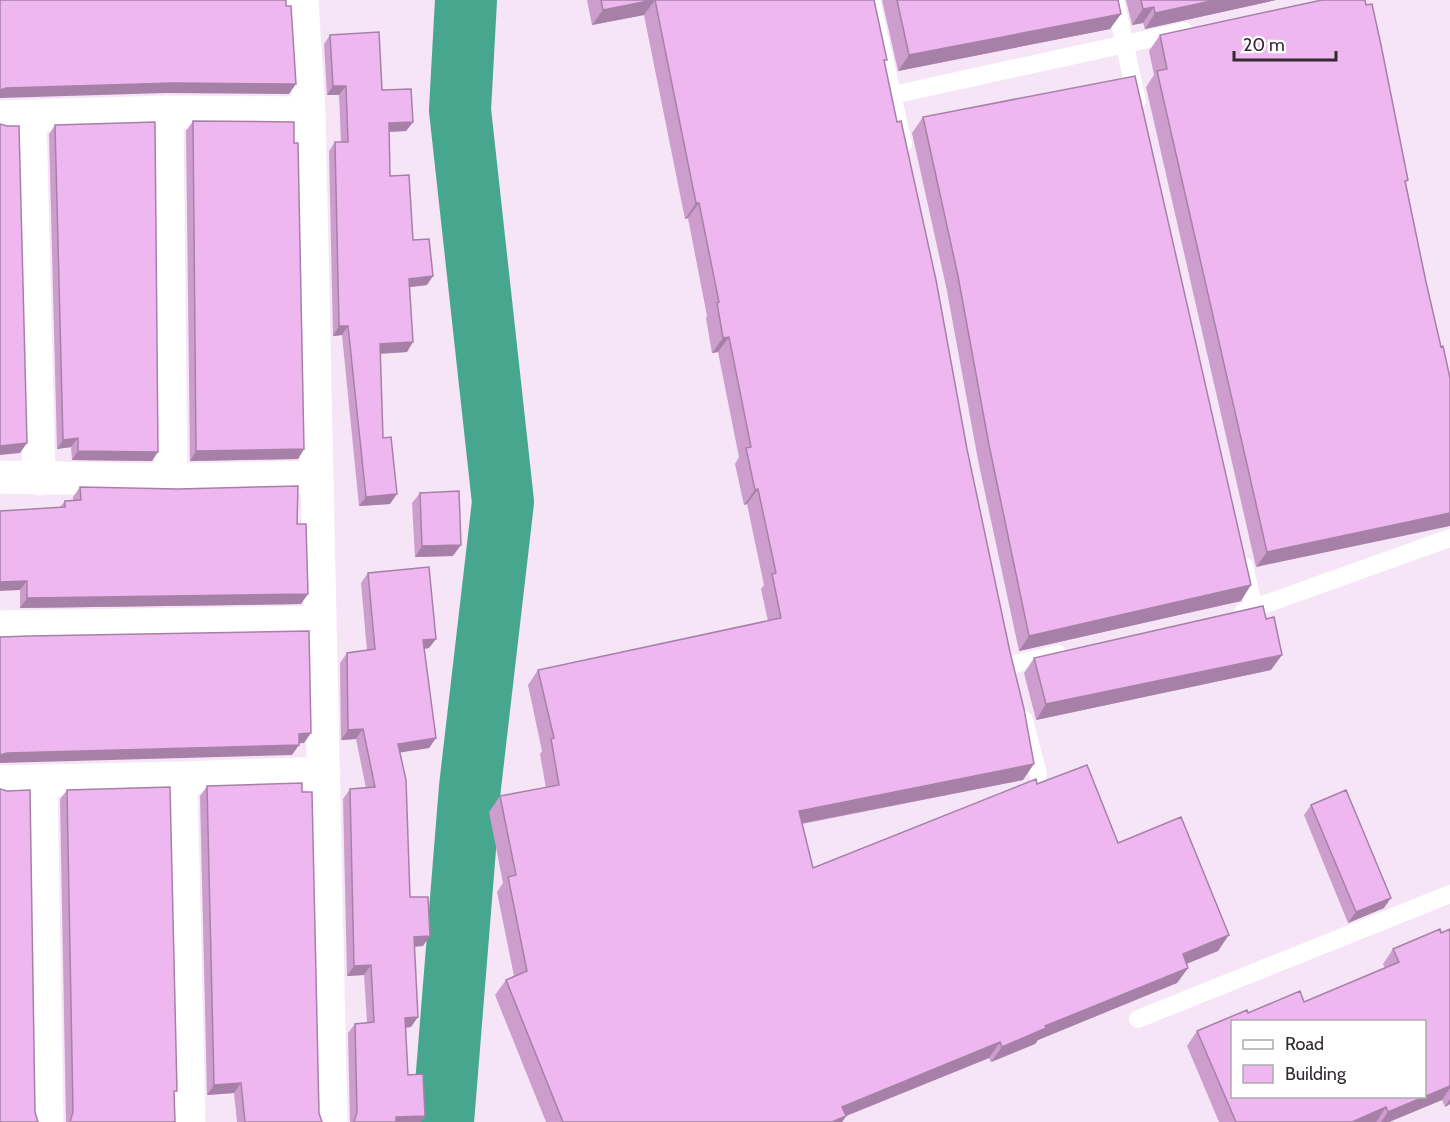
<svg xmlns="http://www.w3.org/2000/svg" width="1450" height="1122" viewBox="0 0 1450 1122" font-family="Cabin,sans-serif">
  <rect width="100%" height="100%" fill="#f6e4f7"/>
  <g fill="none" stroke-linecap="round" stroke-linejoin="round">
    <path stroke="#47a78e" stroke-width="62" d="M443,1122L470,787L503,502L460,110L466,0"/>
    <path stroke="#fff" stroke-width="18" d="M871,0L903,144
      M1115,0L1137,101
      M893,95L1184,31
      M1244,566L1254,609
      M1243,612L1450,538
      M1010,665L1058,654
      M1024,720L1038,774
      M1138,1019L1450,894"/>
    <path stroke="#fff" stroke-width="33" d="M302,0L309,113L331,1122
      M167,112L171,480
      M0,117L167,112L309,113
      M30,117L39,479
      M0,477L171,480L316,477
      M0,627L320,622
      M181,778L189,1122
      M41,781L47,1122
      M0,782L181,778L324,773"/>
  </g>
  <path fill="#cd9dce" d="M587,0H874L885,63L1023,780L802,824L813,868L1037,784L1118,843L1218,951L1186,963L1188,968L1177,983L1038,1040L1035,1044L991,1062L989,1058L846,1116L842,1122H546L495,995L506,980L514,976L497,892L503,883L489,812L500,796L546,788L540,754L542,751L528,685L538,670L768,621L761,589L764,585L747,504L744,505L735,464L739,457L718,352L712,353L706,318L707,316L688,218L685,219L644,15L592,25Z
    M882,0H1118L1110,29L898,71Z
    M1126,0H1276L1145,29L1143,23L1132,25Z
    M330,35L413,122L406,131L389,132L390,176L413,240L427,285L410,287L407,352L380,354L383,438L390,504L359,506L342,335L333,336L329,151L335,142H341L339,95H327L324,44Z
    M1160,35L1408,180L1406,183L1426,282L1441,347L1256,567L1146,87L1154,75L1149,51Z
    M923,117L1241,601L1019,651L978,460L947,291L912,133Z
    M193,121L304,449L298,459L190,461L186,131Z
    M55,125L152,461L72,460L71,447L57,449L49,134Z
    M80,487L297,524L301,604L20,608V590L60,507L65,501H73V497Z
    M420,493L453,556L415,557L412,503Z
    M368,573L429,648L424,649L436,738L429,748L400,752L410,897L423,946L414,947L411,1027L406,1028L408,1075L421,1122H350L348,1033L355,1024L367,1023L364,975L347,976L343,799L350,789L366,788L356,739L341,740L340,663L347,653L367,651L361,583Z
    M1034,658L1271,670L1036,720L1024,673Z
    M207,786L319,1113L322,1122H237L234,1093L207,1095L200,796Z
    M67,790L174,1095L175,1122H66L60,799Z
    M1311,805L1384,908L1348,923L1304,815Z
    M1450,929V1104L1445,1107L1442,1100L1389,1122H1219L1187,1046L1197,1031L1248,1013L1304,1002L1385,968L1383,964L1393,949Z"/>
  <path fill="#a780a8" d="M655,0L644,15L592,25L603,10Z
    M1216,0H1276L1145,29L1155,13Z
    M1154,7L1143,23L1132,25L1143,9Z
    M1121,14L1110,29L898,71L909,55Z
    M173,83L296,84L289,94L166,93L0,98V90L6,88Z
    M333,86H346L339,95H327Z
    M413,122L406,131L382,132L389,123Z
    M696,203H699L688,218L685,219Z
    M433,276L427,285L402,288L409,279Z
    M339,326H348L342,335L333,336Z
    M729,337L718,352L712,353L723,338Z
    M413,342L407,352L373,354L380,344Z
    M78,438L71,447L57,449L63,440Z
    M27,443L20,453L0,455V446Z
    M304,449L298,459L190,461L196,451Z
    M78,451L158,452L152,461L72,460Z
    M758,489L747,504L744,505L755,490Z
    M397,494L390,504L359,506L366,497Z
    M1450,513V526L1256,567L1267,552Z
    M461,545L453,556L415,557L422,546Z
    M27,581L20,590L0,591V582Z
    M1251,585L1241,601L1019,651L1029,636Z
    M308,594L301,604L20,608L27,598Z
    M436,639L429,648L416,650L423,640Z
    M1282,655L1271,670L1036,720L1046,704Z
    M363,729L356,739L341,740L348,730Z
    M311,733L304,743L292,744L299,734Z
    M436,738L429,748L391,754L398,744Z
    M299,745L292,755L0,763V755L7,753Z
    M1034,764L1023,780L788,826L799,811Z
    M1391,898L1384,908L1348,923L1356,912Z
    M1229,935L1218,951L1172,970L1183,954Z
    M430,936L423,946L407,947L414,937Z
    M371,965L364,975L347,976L354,966Z
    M1188,968L1177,983L1038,1040L1035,1044L991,1062L1002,1047L1045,1026Z
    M418,1017L411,1027L398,1028L405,1018Z
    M1000,1042L989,1058L831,1122L842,1107Z
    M241,1083L234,1093L207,1095L214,1085Z
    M1450,1086V1088L1442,1100L1389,1122H1381L1388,1112Z
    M1450,1099V1104L1445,1107Z
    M1386,1107L1376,1122H1352Z
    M425,1116L421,1122H393L396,1117Z
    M846,1116L842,1122H832Z"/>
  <path fill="#eeb7f0" stroke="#a780a8" stroke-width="1.5" fill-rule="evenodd" d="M0,0H286V6H291L296,84L173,83L6,88L0,90Z
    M601,0H653L603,10Z
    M655,0H874L887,60H884L897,122L901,121L936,280L967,449L1010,652L1024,709L1034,764L799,811L813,868L1036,779L1037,784L1087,765L1118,843L1181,817L1229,935L1183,954L1188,968L1045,1026L1046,1028L1002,1047L1000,1042L842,1107L846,1116L832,1122H563L506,980L527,971L508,877L516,875L500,796L559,785L551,739L554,738L538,670L781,618L772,574L776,573L758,489L755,490L746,448L751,447L729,337L723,338L717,303L719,302L699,203H696Z
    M897,0H1118L1121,14L909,55Z
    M1141,0H1216L1155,13L1154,7L1143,9Z
    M1322,0H1365L1366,5L1372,4L1381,45L1408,180L1405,181L1426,282L1441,347L1443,346L1450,378V513L1267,552L1157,71L1167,69L1160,35Z
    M379,32L382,90L411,89L413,122L389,123L390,176L409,175L413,240L429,239L433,276L409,279L413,342L380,344L383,438L391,437L397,494L366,497L348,326H339L335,142H348L346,86H333L330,35Z
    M1135,76L1251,585L1029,636L989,445L958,276L923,117Z
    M193,121L294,122V143H298L304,449L196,451Z
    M155,122L158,452L78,451V438L63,440L55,125Z
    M0,124L7,126H19L27,443L0,446Z
    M298,486L297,524H306L308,594L27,598V581L0,582V511L65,507V501L81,500L80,487L178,489Z
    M459,491L461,545L422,546L420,493Z
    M429,567L436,639L423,640L436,738L398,744L406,780L410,897H428L430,936L414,937L418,1017L405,1018L408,1075L423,1074L425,1116L396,1117V1122H354L357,1112L355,1024L374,1022L371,965L354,966L350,789L375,787L363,729L348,730L347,653L375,649L368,573Z
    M1263,606L1266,619L1274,617L1282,655L1046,704L1034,658Z
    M309,631L311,733L299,734V745L7,753L0,755V637L29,636Z
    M302,783V792H312L319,1113L322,1122H245L241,1083L214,1085L207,786Z
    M170,787L177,1091H174L175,1122H70L73,1112L67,790Z
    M0,789L7,791L30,790L35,1112L38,1122H0Z
    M1346,790L1391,898L1356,912L1311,805Z
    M1440,929L1441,933L1450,929V1086L1388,1112L1386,1107L1352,1122H1236L1197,1031L1247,1010L1248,1013L1300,991L1304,1002L1399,962L1393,949ZM1233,1022H1425V1096H1233Z"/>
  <rect x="1231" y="1020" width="195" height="78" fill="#ffffff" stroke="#adaaad" stroke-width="1.5"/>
  <rect x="1243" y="1040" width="30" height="9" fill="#ffffff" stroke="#adaaad" stroke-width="1.5"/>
  <text x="1285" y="1050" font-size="18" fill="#312a31">Road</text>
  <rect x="1243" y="1065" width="30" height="18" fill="#eeb7f0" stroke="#adaaad" stroke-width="1.5"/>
  <text x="1285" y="1080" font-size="18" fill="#312a31">Building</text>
  <path d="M1234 51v9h102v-9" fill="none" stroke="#312a31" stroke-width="3"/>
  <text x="1243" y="51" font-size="18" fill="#312a31" stroke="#ffffff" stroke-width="4.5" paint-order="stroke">20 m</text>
</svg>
